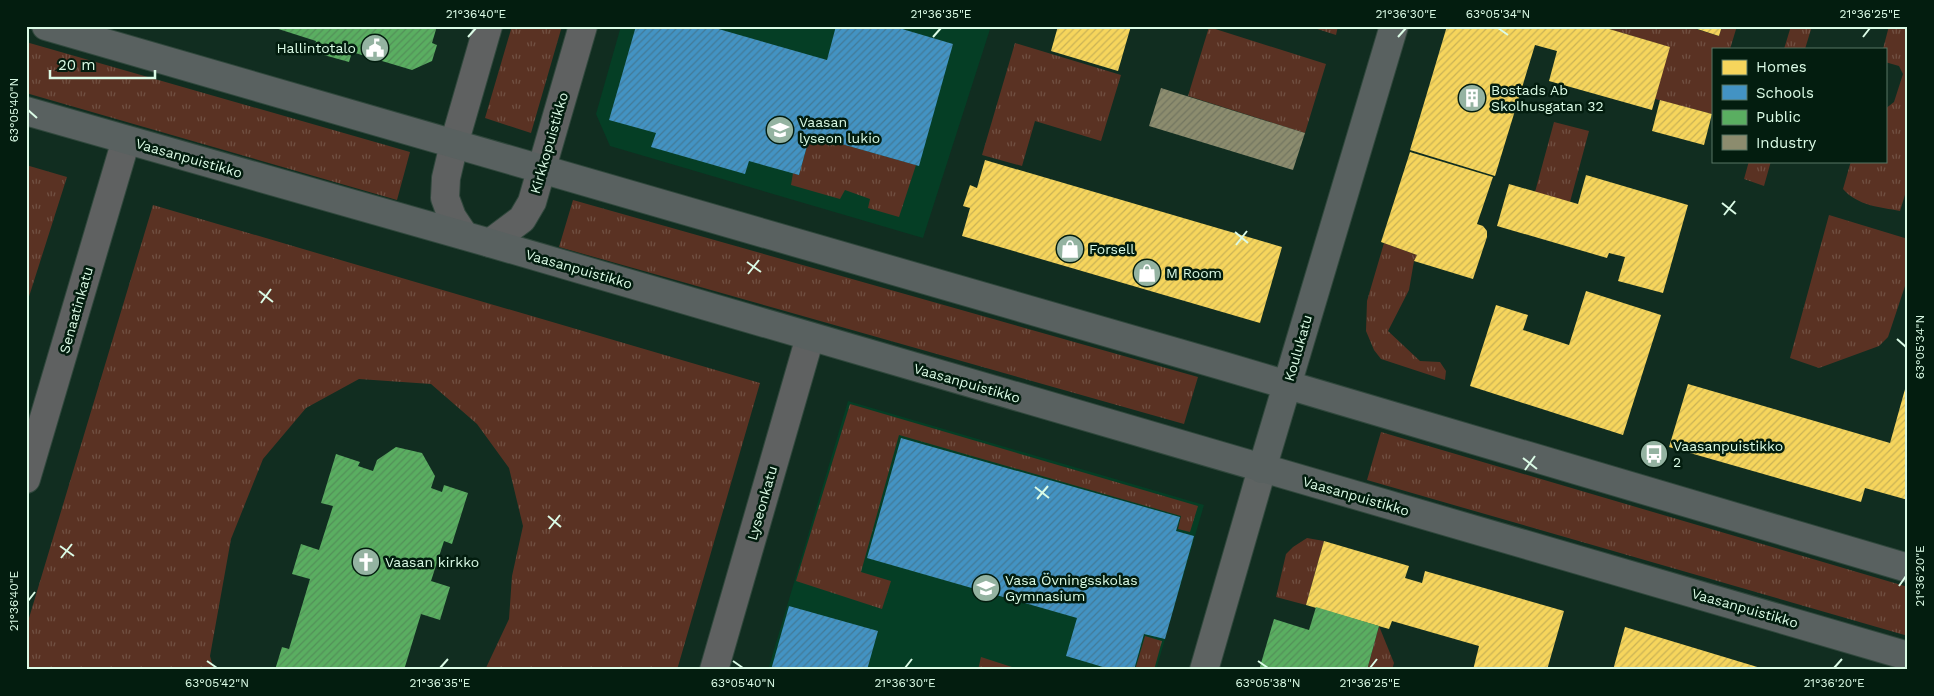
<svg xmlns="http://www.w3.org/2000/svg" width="1934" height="696" viewBox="0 0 1934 696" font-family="'Work Sans',sans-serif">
  <defs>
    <pattern id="grass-tufts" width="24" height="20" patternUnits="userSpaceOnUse" patternTransform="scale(1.25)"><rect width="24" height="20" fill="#5a3223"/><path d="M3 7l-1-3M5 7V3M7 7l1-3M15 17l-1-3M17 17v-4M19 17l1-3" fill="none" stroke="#715143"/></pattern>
    <pattern id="homes-hatch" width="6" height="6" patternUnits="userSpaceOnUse" patternTransform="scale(1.25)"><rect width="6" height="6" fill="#f6d55c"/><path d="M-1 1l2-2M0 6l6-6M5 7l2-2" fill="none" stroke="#c9b256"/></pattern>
    <pattern id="schools-hatch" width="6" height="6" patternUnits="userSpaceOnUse" patternTransform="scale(1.25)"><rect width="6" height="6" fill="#4393c3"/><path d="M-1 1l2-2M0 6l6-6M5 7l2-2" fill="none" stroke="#437a97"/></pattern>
    <pattern id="public-hatch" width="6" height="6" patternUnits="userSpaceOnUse" patternTransform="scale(1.25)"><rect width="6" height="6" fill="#5aae61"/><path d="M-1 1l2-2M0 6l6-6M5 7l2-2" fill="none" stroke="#539059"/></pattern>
    <pattern id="industry-hatch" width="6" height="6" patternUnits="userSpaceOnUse" patternTransform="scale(1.25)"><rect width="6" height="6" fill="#8c8c6e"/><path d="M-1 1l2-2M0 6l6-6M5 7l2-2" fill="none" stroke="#727560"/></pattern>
  </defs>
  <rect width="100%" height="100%" fill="#112d20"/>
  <path fill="#053e25" d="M621,26H991L923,238L610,146L596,114Z
    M848,401L1204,505L1156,670H768Z"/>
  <path fill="url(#grass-tufts)" d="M512,26H562L531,133L485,118Z
    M1308,26H1338L1336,35Z
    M1599,26H1686L1719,36L1722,26H1737L1730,49H1713L1712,114L1655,99L1669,47Z
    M1791,26H1812L1805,49H1784Z
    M1889,26H1908V185L1900,211C1880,207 1858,206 1843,189L1851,161H1885V109L1894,102L1903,74L1899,66L1885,62V49H1883Z
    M1209,27L1326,64L1305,133L1188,96Z
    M26,42L410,152L397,200L26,93Z
    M1015,43L1121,75L1101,141L1035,121L1022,166L982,155Z
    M1554,122L1589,131L1570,202L1535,192Z
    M810,135L916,165L899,217L868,208L870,199L845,190L840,199L791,185L793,173L799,175Z
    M1749,161H1771L1764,186L1744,179Z
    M26,165L67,177L26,306Z
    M573,200L1198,377L1184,424L559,247Z
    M153,205L760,383L677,670H485L509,619L512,576L523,526L509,468L477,424L431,384L359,379L306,408L263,459L231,539L210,656L214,670H26V628Z
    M1829,215L1908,239V277L1888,337L1879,346L1819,368L1790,358Z
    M1384,243L1417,255L1414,261L1409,290L1388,331L1420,361L1440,362L1446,371L1445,380L1381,359L1374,350L1366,331L1367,301Z
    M850,404L1198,506L1190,532L1178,529L1181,516L899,435L861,572L891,581L882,609L796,581Z
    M1381,432L1908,587V636L1367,480Z
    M1307,538L1324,541L1306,605L1276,597L1286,554L1293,547Z
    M1379,626L1394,663L1392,670H1367Z
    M1145,636L1162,641L1154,670H1135Z
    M981,657L1021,670H978Z"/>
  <path fill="url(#homes-hatch)" d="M1058,26H1131L1118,71L1051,51Z
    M1447,26H1599L1670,47L1652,110L1549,81L1557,51L1535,45L1495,176L1410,150Z
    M1688,26H1722L1719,36Z
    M1660,100L1712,114L1704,145L1652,131Z
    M1410,152L1493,177L1477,224L1483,226L1487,231V237L1473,279L1414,261L1417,255L1381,242Z
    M985,160L1282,247L1260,323L962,236L970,208L963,206L970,185L977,188Z
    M1586,175L1688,205L1663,293L1618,281L1625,257L1609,253L1607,258L1497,226L1509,184L1578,204Z
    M1586,291L1661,315L1623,435L1470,386L1496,305L1528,315L1523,330L1569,345Z
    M1907,382L1908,500L1865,488L1861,502L1669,447L1688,384L1890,443Z
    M1324,541L1409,566L1405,578L1422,583L1425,571L1564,611L1547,670H1473L1479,646L1392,621L1389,629L1306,605Z
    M1625,627L1764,669V670H1613Z"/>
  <path fill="url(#schools-hatch)" d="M636,26H708L827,60L836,26H892L953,44L919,166L810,135L799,175L749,161L745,174L651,147L656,133L609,120Z
    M901,438L1180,517L1176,531L1194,536L1165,639L1144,634L1134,670H1113L1066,656L1077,618L867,558Z
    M789,606L878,631L867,670H771Z"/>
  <path fill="url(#public-hatch)" d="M269,26H437L432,43L437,45L432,61L412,70L352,52L349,62L313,52L316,41Z
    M396,447L422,453L435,476L431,488L442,492L444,485L468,493L452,544L444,541L431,581L450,587L440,620L421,614L404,670H275L282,647L289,649L310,579L292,574L301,544L319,550L333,506L321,503L336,454L360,462L358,466L373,471L377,460Z
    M1316,607L1379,626L1367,670H1259L1274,619L1309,630Z"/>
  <path fill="url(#industry-hatch)" d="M1161,88L1305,133L1293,170L1149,126Z"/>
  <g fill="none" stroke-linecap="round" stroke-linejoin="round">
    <defs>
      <path id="minor" d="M464,235L452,217L445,198L446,178L454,144L488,26
        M490,243L522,219L532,202L583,26
        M26,479L126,140
        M714,670L810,337"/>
      <path id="secondary" d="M1204,670L1262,469"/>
      <path id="primary" d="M46,26L1220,365L1908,568
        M26,111L490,243L1908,656
        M1262,469L1394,26"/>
    </defs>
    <use href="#minor" stroke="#30473c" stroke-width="30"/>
    <use href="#secondary" stroke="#30473c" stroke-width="30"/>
    <use href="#primary" stroke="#30473c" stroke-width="30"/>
    <use href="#minor" stroke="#5f6161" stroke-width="28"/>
    <use href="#secondary" stroke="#5e6362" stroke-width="28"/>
    <use href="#primary" stroke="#596160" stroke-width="28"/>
  </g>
  <path fill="none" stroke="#dbfbe6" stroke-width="2" d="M1498,28L1508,35M468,37L476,28M933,37L941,28M1398,37L1406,28M1863,37L1870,28M28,110L37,118M1722,203L1736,214M1724,215L1735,201M1235,232L1248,243M1236,245L1247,231M747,262L761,272M748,274L759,260M259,291L273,302M261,303L271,289M1897,339L1906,347M1523,458L1537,469M1525,470L1535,456M1035,487L1049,498M1037,499L1048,486M548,516L561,527M549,529L560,515M60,546L74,556M61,558L72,544M1899,586L1906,576M28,601L35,592M207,661L217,668M733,661L743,668M1258,661L1268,668M440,668L448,659M905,668L912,659M1370,668L1377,659M1834,668L1842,659"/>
  <defs>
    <symbol id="civic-disc" viewBox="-11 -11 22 22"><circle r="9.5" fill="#94b3a1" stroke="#031d0f"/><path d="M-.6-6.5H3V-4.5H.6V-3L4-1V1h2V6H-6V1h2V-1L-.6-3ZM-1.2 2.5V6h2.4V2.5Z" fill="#fff"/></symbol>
    <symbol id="building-disc" viewBox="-11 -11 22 22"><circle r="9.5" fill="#94b3a1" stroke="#031d0f"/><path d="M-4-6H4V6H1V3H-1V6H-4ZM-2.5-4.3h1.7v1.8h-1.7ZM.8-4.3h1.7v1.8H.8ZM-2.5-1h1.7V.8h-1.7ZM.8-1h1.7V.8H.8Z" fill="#fff"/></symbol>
    <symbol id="school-disc" viewBox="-11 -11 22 22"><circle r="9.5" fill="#94b3a1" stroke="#031d0f"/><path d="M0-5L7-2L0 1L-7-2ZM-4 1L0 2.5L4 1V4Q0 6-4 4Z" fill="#fff"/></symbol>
    <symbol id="shop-disc" viewBox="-11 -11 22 22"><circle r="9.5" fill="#94b3a1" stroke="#031d0f"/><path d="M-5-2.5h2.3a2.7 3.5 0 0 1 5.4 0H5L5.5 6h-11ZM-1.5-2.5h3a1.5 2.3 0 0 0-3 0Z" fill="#fff"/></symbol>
    <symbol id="bus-disc" viewBox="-11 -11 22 22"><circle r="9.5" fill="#94b3a1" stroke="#031d0f"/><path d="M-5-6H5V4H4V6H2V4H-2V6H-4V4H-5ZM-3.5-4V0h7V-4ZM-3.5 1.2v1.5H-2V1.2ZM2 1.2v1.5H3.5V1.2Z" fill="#fff"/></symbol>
    <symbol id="church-disc" viewBox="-11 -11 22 22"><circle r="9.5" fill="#94b3a1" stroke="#031d0f"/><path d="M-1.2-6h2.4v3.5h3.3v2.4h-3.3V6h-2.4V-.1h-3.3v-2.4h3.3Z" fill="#fff"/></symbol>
  </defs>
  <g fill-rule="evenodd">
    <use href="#civic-disc" x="359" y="32" width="32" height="32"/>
    <use href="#building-disc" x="1456" y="82" width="32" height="32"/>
    <use href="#school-disc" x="764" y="114" width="32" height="32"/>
    <use href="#shop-disc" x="1054" y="233" width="32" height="32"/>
    <use href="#shop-disc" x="1131" y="257" width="32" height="32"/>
    <use href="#bus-disc" x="1638" y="438" width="32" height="32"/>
    <use href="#church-disc" x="350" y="546" width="32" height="32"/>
    <use href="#school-disc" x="970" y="572" width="32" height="32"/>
  </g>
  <g text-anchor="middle" stroke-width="5" stroke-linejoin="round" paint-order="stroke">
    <g font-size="14" fill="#dbfbe6" stroke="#031d0f" text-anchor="start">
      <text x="356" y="53" text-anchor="end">Hallintotalo</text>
      <text x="1491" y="95">Bostads Ab<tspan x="1491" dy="16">Skolhusgatan 32</tspan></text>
      <text x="799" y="127">Vaasan<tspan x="799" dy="16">lyseon lukio</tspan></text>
      <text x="1089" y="254">Forsell</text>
      <text x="1166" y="278">M Room</text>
      <text x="1673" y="451">Vaasanpuistikko<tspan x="1673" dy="16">2</tspan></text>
      <text x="385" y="567">Vaasan kirkko</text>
      <text x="1005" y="585">Vasa Övningsskolas<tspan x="1005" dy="16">Gymnasium</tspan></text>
    </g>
    <g font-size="14" fill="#dbfbe6" stroke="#031d0f">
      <text transform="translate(549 143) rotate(-74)" y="5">Kirkkopuistikko</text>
      <text transform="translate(189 158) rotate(16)" y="5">Vaasanpuistikko</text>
      <text transform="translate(579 269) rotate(16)" y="5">Vaasanpuistikko</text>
      <text transform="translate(76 310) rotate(-74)" y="5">Senaatinkatu</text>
      <text transform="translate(1298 348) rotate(-74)" y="5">Koulukatu</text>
      <text transform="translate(967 383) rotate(16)" y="5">Vaasanpuistikko</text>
      <text transform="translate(1356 496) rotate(16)" y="5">Vaasanpuistikko</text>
      <text transform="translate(762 503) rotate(-74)" y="5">Lyseonkatu</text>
      <text transform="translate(1745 608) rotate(16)" y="5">Vaasanpuistikko</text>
    </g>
  </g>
  <rect width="1934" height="696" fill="none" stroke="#031d0f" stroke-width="55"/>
  <rect x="1712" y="48" width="175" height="115" fill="#031d0f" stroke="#597665"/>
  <rect x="1722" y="60" width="25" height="15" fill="#f6d55c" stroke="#597665"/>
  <text x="1756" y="72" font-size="15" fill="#dbfbe6">Homes</text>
  <rect x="1722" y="85" width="25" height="15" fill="#4393c3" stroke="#597665"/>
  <text x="1756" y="98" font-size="15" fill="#dbfbe6">Schools</text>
  <rect x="1722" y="110" width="25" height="15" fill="#5aae61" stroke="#597665"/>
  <text x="1756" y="122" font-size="15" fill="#dbfbe6">Public</text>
  <rect x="1722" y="135" width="25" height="15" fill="#8c8c6e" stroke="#597665"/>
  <text x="1756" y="148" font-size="15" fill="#dbfbe6">Industry</text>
  <path d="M50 70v8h105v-8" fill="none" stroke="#dbfbe6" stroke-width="2.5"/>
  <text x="58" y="70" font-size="15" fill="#dbfbe6" stroke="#031d0f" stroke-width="4" paint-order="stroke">20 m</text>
  <rect x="28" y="28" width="1878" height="640" fill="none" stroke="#dbfbe6" stroke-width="2"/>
  <g font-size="12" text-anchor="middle" fill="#dbfbe6">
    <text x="476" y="18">21°36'40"E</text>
    <text x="941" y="18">21°36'35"E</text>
    <text x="1406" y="18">21°36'30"E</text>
    <text x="1498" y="18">63°05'34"N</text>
    <text x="1870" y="18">21°36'25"E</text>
    <text transform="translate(14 110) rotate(-90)" y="4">63°05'40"N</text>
    <text transform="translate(1920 347) rotate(-90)" y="4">63°05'34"N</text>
    <text transform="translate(1920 576) rotate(-90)" y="4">21°36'20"E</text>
    <text transform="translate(14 601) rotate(-90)" y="4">21°36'40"E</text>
    <text x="217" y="687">63°05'42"N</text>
    <text x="440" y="687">21°36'35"E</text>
    <text x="743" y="687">63°05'40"N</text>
    <text x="905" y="687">21°36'30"E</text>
    <text x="1268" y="687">63°05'38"N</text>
    <text x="1370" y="687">21°36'25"E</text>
    <text x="1834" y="687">21°36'20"E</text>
  </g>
</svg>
